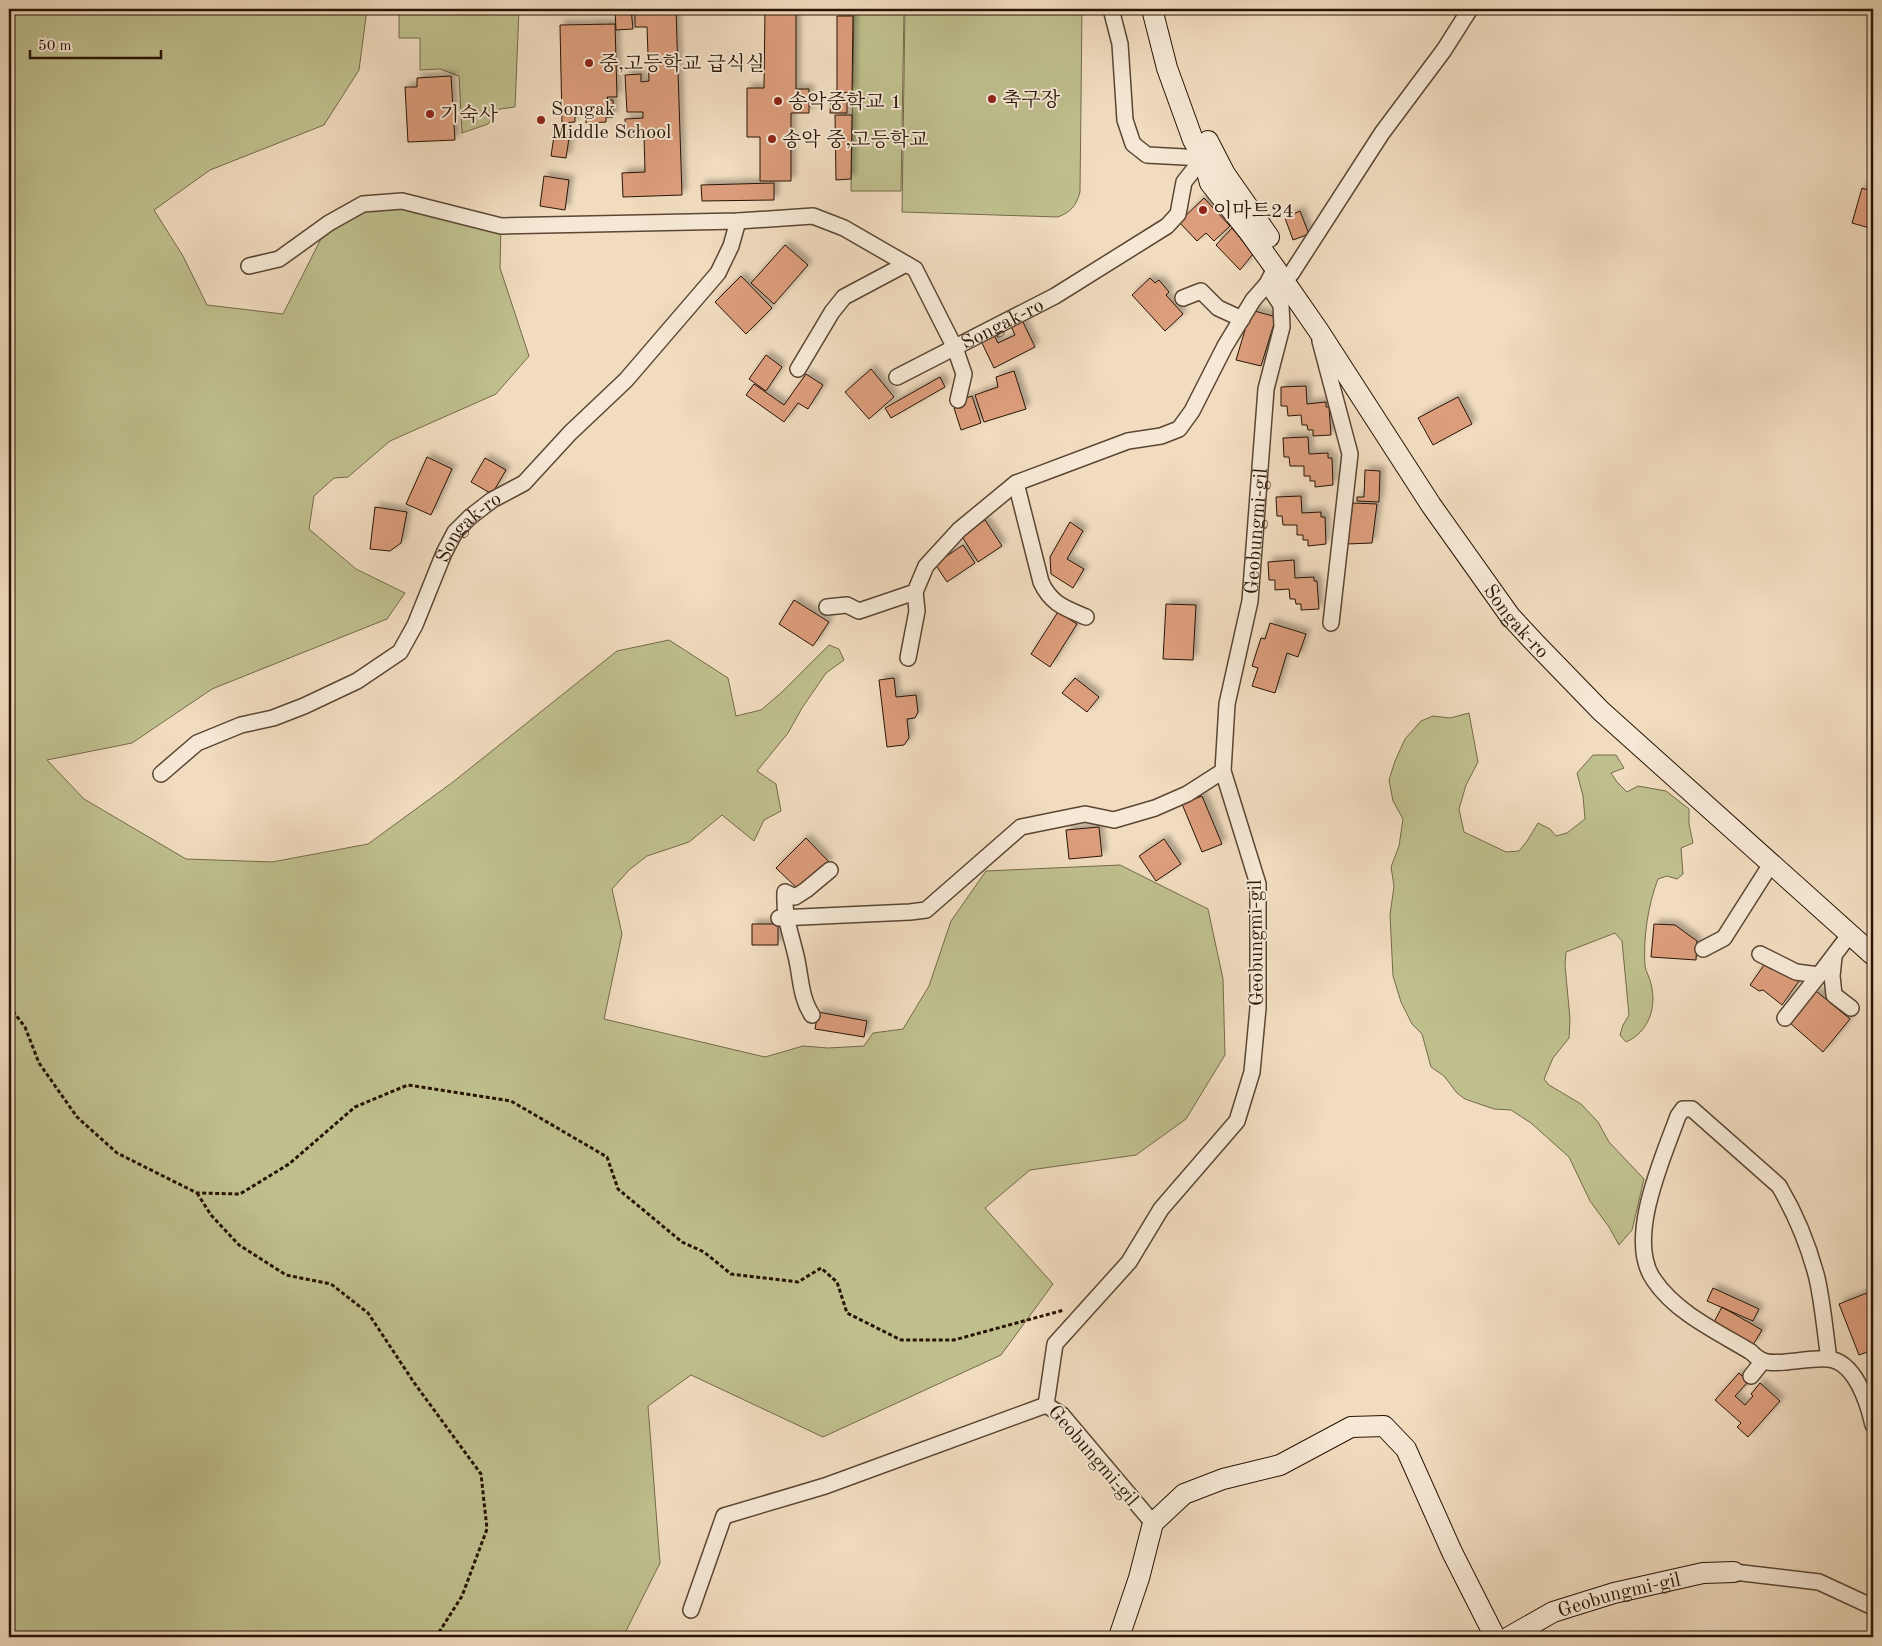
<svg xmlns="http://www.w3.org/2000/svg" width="1882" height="1646" viewBox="0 0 1882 1646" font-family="'Old Standard TT','Noto Serif KR',serif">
  <defs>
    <filter id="shadow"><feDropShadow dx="4.5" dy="-4.5" stdDeviation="2.5" flood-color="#0004"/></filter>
  </defs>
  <rect width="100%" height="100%" fill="#f1dcbf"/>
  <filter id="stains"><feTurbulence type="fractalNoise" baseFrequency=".004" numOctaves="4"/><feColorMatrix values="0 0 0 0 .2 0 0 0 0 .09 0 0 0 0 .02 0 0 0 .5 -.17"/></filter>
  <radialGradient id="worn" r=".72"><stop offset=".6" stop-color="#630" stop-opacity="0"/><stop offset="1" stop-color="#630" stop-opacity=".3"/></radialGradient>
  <path fill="#bfbf8e" stroke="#746a49" d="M9,9H367L359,70L324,125L210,170L154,210L183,256L207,305L283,314L329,223L386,202L501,226L500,268L529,356L496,394L390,441L348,477L334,478L314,496L309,529L356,569L405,593L387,619L212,689L132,743L47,760L84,799L186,859L272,862L368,844L453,782L617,651L669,640L728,678L736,716L761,710L782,692L829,645L839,649L844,660L826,673L802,708L788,733L757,771L776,784L781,811L764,820L754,841L722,815L689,842L647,856L629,870L612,889L622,934L604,1019L765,1057L803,1046L828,1048L864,1046L873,1033L903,1029L929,986L951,921L986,871L1120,865L1208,909L1223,979L1225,1055L1186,1119L1136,1155L1030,1170L985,1208L1053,1284L1001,1355L823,1437L691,1375L648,1406L660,1563L623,1637H9Z
    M399,9H519L515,107L500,109L488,124L462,133L459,76L440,69L420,70V38H399Z
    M854,9H904L901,191H851Z
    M905,9H1082L1080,192C1076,206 1071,212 1058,217L902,212Z
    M1469,713L1478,762L1466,785L1459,809L1464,832L1506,852L1519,851L1527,841L1538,823L1550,829L1556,836L1567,833L1585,819L1583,796L1577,773L1593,755H1616L1624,768L1611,773L1617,782L1627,792L1638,786L1666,791L1689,809V824L1693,843L1681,848L1683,874L1677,879L1667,876L1658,879C1648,905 1643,938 1645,966C1646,972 1650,978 1651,984C1657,1007 1649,1032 1626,1042L1620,1035L1623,1025L1629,1015L1622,941L1615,933L1566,952L1565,965L1570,1019L1569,1038L1553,1058L1544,1079L1549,1085L1581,1104L1598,1122L1609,1142L1644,1179L1632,1230L1619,1245L1609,1227L1590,1201L1569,1157L1531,1123L1511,1110L1494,1109L1465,1099L1457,1093L1444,1076L1431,1067L1422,1034L1412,1024L1401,1002L1393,976L1390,915L1394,886L1391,867L1399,846L1403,819L1393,801L1389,780L1395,761L1405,739L1421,721L1433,716L1450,718Z"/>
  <path fill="#dc9d7c" stroke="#281404" filter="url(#shadow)" d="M615,9H631L633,29L616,30Z
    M635,9H676L682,195L623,197L622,173L645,172L644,134H626L625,119L643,118V112H627L625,75L641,74V82L649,81L647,27H635Z
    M765,9H796V89H809V113H791V181H760V137H747V88H764Z
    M837,16H853L852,93L837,92Z
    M615,24L617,97H607L608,100H613V117H606V122L586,123V116H575V122L562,123L560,25Z
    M451,76L455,140L408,142L405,87H417V78Z
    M831,96H847V113H830Z
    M835,115H852L851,179L836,180Z
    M554,136L569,138L566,158L551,156Z
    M544,176L569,180L565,210L540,206Z
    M774,183V200L702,201L701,185Z
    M1862,188L1873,192V229L1852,223Z
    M1204,198L1230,226L1214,241L1206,233L1197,241L1179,222Z
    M1300,211L1309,234L1293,240L1285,218Z
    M1232,228L1253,254L1240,270L1216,245Z
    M785,245L808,265L774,304L751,283Z
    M741,276L772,308L746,334L715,302Z
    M1150,278L1155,283L1159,280L1169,292L1166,295L1183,314L1165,331L1132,295Z
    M1251,310L1276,317L1261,366L1236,360Z
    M1022,320L1035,347L994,368L981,341L994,335L998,343L1015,335L1011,326Z
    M766,355L782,367L766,391L749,379Z
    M871,369L894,397L869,419L845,392Z
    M1014,371L1026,409L984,422L975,395L998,387L996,377Z
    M806,374L823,385L808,409L798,403L784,422L746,395L754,384L784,405Z
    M940,377L945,387L891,418L885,408Z
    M1306,386L1307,404L1326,402V407H1329L1331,435L1313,436V430H1308L1307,425H1302L1301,415L1288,416L1287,406H1281V387Z
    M972,396L981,423L961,430L954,408L965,405L963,399Z
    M1458,397L1472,424L1433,445L1418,418Z
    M1308,437L1309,454L1328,453V458H1332L1333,485L1315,487V481H1310V476H1304V466H1290L1289,457H1284L1283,438Z
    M427,457L452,469L431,515L406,504Z
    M485,458L506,470L492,494L471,482Z
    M1365,470L1380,471L1379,502L1357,501V497H1364Z
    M1301,496L1302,513L1321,512V517H1325L1326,544L1308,546V540H1303V535H1297V525H1283L1282,516H1277L1276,497Z
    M1353,503L1377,504L1372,543L1347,544Z
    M375,507L407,512L401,543L390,551L370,549Z
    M985,520L1002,546L978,562L961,535Z
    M1070,522L1083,531L1067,559L1084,569L1073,588L1051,574L1050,557Z
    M963,545L975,563L947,582L935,564Z
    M1294,560L1295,578L1314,577V581H1317L1319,609L1301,610V604H1296L1295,599H1290L1289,589L1275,590V580H1269L1268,562Z
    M794,600L829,622L813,646L779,624Z
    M1166,604L1196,605L1193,660L1163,659Z
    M1058,612L1077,624L1050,667L1031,654Z
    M1270,623L1306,634L1298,657L1287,653L1275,693L1252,686L1258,668L1252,666L1261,638L1265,639Z
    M894,678L896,697L916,695L918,712L915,718L907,719L909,738L904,745L887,747L879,680Z
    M1075,678L1099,697L1087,712L1062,693Z
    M1202,796L1222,844L1202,852L1182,804Z
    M1099,827L1102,856L1069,859L1066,830Z
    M806,838L829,862L800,891L776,868Z
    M1164,839L1181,864L1156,881L1139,856Z
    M752,924H778V945H752Z
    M1654,924L1675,925L1697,941L1696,960L1651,957Z
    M1764,965L1771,969L1774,968L1782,974L1785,970L1799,981L1782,1005L1763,990L1759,991L1750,985Z
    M1816,991L1850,1019L1823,1052L1790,1023Z
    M818,1012L867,1021L864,1037L815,1029Z
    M1713,1288L1759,1309L1753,1321L1707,1301Z
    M1872,1291L1873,1350L1859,1355L1839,1304Z
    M1722,1307L1762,1330L1753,1345L1714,1322Z
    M1739,1373L1748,1382L1735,1396L1745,1405L1753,1396L1751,1394L1760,1383L1780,1401L1748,1437L1737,1427L1741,1423L1715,1400Z"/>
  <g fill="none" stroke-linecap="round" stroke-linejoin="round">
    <defs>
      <g id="street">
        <path d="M1111,9L1120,44L1125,120L1133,144L1147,155L1203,158"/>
        <path d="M249,266L279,259L329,223L363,204L402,201L501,226L738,221L813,216L844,228L915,269L955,348L964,374L958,400"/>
        <path d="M1291,274L1382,133L1444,50L1470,9"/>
        <path d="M1183,298L1201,291L1218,308L1242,319"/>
        <path d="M1320,341L1350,454L1331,623"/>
        <path d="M798,369L832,312L844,297L906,264"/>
        <path id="s1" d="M897,377L1055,296L1167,226L1178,214L1184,182L1203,158"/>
        <path d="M1016,483L1041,582C1051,604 1065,608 1086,617"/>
        <path d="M827,607L847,605L859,611L915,592L926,566L959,530L1016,483L1128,441L1161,436L1179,429L1192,411L1225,346L1253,300L1267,284"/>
        <path d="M908,658L917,611L915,592"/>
        <path id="s2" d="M161,774L197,743L241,725L273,718L304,706L357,681L400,652L415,625L444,553L455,532L470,517L492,500L524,483L570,433L626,380L718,273L731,246L738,221"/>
        <path d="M779,918L910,912L926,910L1021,827L1085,814L1114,820L1155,808L1187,794L1223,771"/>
        <path d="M1703,949L1724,938L1771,864"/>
        <path d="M1760,954L1796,972L1819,975L1850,934"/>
        <path d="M1834,957L1832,976L1834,995L1851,1008"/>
        <path d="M812,1015C800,997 801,976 796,956C790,930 784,919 785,892L795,897L806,890L830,870"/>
        <path d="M1785,1018L1819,975"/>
        <path d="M1829,1359C1825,1332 1823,1305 1817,1278C1809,1247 1795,1213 1779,1186L1692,1109H1683L1678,1116C1663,1158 1625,1240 1654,1280C1676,1313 1718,1332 1751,1352C1763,1364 1769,1363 1786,1362C1799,1361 1815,1358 1828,1359C1855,1361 1868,1403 1873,1425"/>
        <path d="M1751,1376L1763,1361"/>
        <path id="s3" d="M1153,1523L1062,1415L1046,1405L1055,1344L1129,1262L1161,1209L1237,1121L1252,1072L1258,1008V884L1223,771L1227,704L1250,601L1266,389L1282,327L1281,305L1267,284L1275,268"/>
        <path d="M1734,1572L1819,1582L1873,1607"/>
        <path d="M691,1610L724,1516L825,1486L1046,1405"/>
      </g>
      <g id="secondary">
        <path id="s4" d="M1152,9L1167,68L1193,140L1203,158L1210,183L1249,232L1275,268L1318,330L1431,505L1510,616L1536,644L1601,711L1873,955"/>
        <path d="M1208,141L1225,174L1269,237"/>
        <path d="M1119,1637L1139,1578L1153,1523L1184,1494L1223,1479L1280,1465L1351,1427L1384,1426L1406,1449L1452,1552L1495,1637"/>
        <path id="s5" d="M1509,1637L1553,1612L1614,1593L1703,1573L1734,1572"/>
      </g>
    </defs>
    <use href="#street" stroke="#5a4633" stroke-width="18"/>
    <use href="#secondary" stroke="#281404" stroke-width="22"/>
    <path stroke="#281404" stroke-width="3" stroke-dasharray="4 2.5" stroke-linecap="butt" d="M9,1006L25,1027L39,1063L77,1117L117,1153L197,1193L240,1194L289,1164L355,1107L408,1085L511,1101L607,1157L618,1189L682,1242L704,1252L731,1274L798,1282L821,1268L837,1282L847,1313L901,1340H954L1064,1310
      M197,1193L211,1215L239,1245L286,1275L331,1284L368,1313L415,1384L481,1474L487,1529L462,1596L436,1637"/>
    <use href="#street" stroke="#f6e8d5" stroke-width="15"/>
    <use href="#secondary" stroke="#f6e8d5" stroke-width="20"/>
  </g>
  <g fill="#8f2418" stroke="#f6e8d5" stroke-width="2">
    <circle cx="589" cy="63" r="5"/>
    <circle cx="992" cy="99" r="5"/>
    <circle cx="778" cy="101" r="5"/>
    <circle cx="430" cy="114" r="5"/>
    <circle cx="541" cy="120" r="5"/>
    <circle cx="772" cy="139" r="5"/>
    <circle cx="1203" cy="210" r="5"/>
  </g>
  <g text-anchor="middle" stroke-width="4" stroke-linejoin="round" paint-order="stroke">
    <g font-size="20" fill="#281404" stroke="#f6e8d5" text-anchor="start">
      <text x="599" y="70">중,고등학교 급식실</text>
      <text x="1002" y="106">축구장</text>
      <text x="788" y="108">송악중학교 1</text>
      <text x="551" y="115">Songak<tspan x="551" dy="23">Middle School</tspan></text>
      <text x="440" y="121">기숙사</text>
      <text x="782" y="146">송악 중,고등학교</text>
      <text x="1213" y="217">이마트24</text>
    </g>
    <g font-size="20" fill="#281404" stroke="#f6e8d5">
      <text dy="7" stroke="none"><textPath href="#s1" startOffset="118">Songak-ro</textPath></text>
      <text dy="7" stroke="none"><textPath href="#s2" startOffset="416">Songak-ro</textPath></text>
      <text dy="7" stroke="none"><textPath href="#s3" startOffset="1111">Geobungmi-gil</textPath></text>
      <text dy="7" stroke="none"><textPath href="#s4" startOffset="719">Songak-ro</textPath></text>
      <text transform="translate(1255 943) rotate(-91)" y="7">Geobungmi-gil</text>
      <text transform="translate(1094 1455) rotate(49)" y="7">Geobungmi-gil</text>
      <text dy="7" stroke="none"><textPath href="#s5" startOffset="119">Geobungmi-gil</textPath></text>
    </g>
  </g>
  <rect width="1882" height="1646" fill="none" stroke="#f1dcbf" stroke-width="30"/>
  <rect x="10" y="10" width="1862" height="1626" fill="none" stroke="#281404" stroke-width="2.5"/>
  <rect x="15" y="15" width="1852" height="1616" fill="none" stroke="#281404"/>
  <path d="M30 50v8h131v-8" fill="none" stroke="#281404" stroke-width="2.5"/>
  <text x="38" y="50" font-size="15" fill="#281404" stroke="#f6e8d5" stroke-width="4" paint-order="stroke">50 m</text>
  <rect width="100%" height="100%" filter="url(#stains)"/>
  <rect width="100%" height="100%" fill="url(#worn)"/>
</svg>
